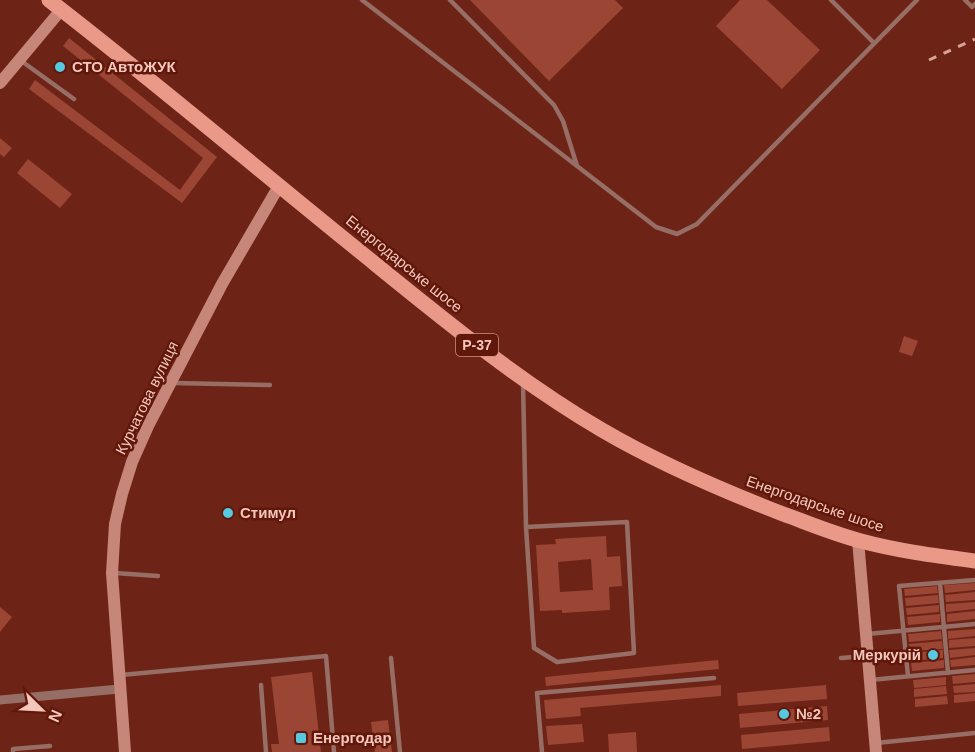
<svg xmlns="http://www.w3.org/2000/svg" width="975" height="752" viewBox="0 0 975 752" font-family="Arial,sans-serif">
  <rect width="100%" height="100%" fill="#6d2416"/>
  <path fill="#9b4534" fill-rule="evenodd" d="M470,0H615L623,8L549,81Z
    M740,0H767L820,50L782,89L716,26Z
    M69,38L217,157L182,203L29,89L35,80L180,190L203,158L63,46Z
    M0,138L12,148L4,157L0,154Z
    M28,159L72,194L60,208L17,173Z
    M904,336L918,341L912,356L899,352Z
    M606,536L607,557L620,556L622,586L609,587L610,610L562,613V610L540,611L536,545L556,544L555,539ZM591,559L593,590L560,592L558,562Z
    M975,583V590L945,593L944,585Z
    M937,586L938,593L905,596L904,589Z
    M975,592V600L946,602L945,595Z
    M938,595L939,603L906,606L905,598Z
    M975,602V609L946,612V604Z
    M939,605V612L907,615L906,608Z
    M0,607L12,617L0,632Z
    M975,611V619L947,622V614Z
    M940,614V622L908,625L907,617Z
    M975,629V636L948,639V631Z
    M941,631L942,639L909,642L908,634Z
    M975,638V646L949,648V640Z
    M942,641L943,649L910,651L909,644Z
    M975,648V655L950,658L949,650Z
    M943,650V658L911,661L910,653Z
    M975,657V665L951,667L950,660Z
    M718,660L719,669L546,686L545,677Z
    M944,660V668L912,671L911,663Z
    M312,672L321,752H272L271,744H279L271,677Z
    M975,674V682L953,684L952,676Z
    M946,677V685L914,688L913,680Z
    M975,684V692L954,693L953,686Z
    M721,685V696L580,708L581,716L546,719L544,700Z
    M826,685L827,699L738,706L737,693Z
    M946,686L947,694L914,697V689Z
    M975,693V701L954,703V695Z
    M947,696L948,704L915,707V699Z
    M827,706L828,720L740,728L739,714Z
    M388,720L392,752H375L371,722Z
    M582,724L584,742L548,745L546,726Z
    M829,727L830,741L742,749L741,735Z
    M636,732L637,752H609L608,734Z"/>
  <g fill="none" stroke-linecap="round" stroke-linejoin="round">
    <path stroke="#966e65" stroke-width="4.5" d="M362,0L656,227L677,234L697,224L917,0
      M450,0L554,105L563,121L577,166
      M831,0L874,43
      M965,0L972,7L975,4
      M20,60L74,99
      M523,382L526,527L534,648L557,662L634,653L627,522L526,527
      M174,383L270,385
      M115,573L158,576
      M940,583L948,673
      M867,634L975,624
      M391,658L400,752
      M841,658L867,656
      M121,675L326,656L334,752
      M908,676L899,586L975,580
      M870,680L975,670
      M261,685L266,752
      M876,743L975,733
      M13,752V749L50,746
      M542,752L537,693L714,678"/>
    <path stroke="#966e65" stroke-width="9" d="M0,700L119,689"/>
    <path stroke="#c68679" stroke-width="12" d="M0,83L61,10
      M858,540L876,752
      M125,752L112,573L115,524L122,494L132,462L148,426L222,284L279,186"/>
    <path stroke="#ea9988" stroke-width="15" d="M49,0C154,81 255,167 358,250C437,314 515,379 602,430C660,464 721,490 783,514C808,523 834,534 861,541C898,551 937,556 975,561"/>
    <path stroke="#d7a499" stroke-width="3" stroke-dasharray="8 8" stroke-linecap="butt" d="M929,60L975,39"/>
  </g>
  <g fill="#55cae0" stroke="#61180b" stroke-width="2">
    <circle cx="60" cy="67" r="6"/>
    <circle cx="228" cy="513" r="6"/>
    <circle cx="933" cy="655" r="6"/>
    <circle cx="784" cy="714" r="6"/>
    <rect x="295" y="732" width="12" height="12" rx="3"/>
  </g>
  <g text-anchor="middle" stroke-width="5" stroke-linejoin="round" paint-order="stroke">
    <rect fill="#61180b" stroke="#c89288" stroke-width="1.5" x="456" y="334" width="42" height="22" rx="4.5"/>
    <g font-size="14" font-weight="bold" fill="#f4c7bd">
      <text x="477" y="350">Р-37</text>
    </g>
    <g font-size="15" font-weight="bold" fill="#f4c7bd" stroke="#61180b" text-anchor="start">
      <text x="72" y="72">СТО АвтоЖУК</text>
      <text x="240" y="518">Стимул</text>
      <text x="921" y="660" text-anchor="end">Меркурій</text>
      <text x="796" y="719">№2</text>
      <text x="313" y="743">Енергодар</text>
    </g>
    <g font-size="15" fill="#f4c7bd" stroke="#61180b">
      <text transform="translate(404 264) rotate(39)" y="5">Енергодарське шосе</text>
      <text transform="translate(147 398) rotate(-64)" y="5">Курчатова вулиця</text>
      <text transform="translate(815 504) rotate(19)" y="5">Енергодарське шосе</text>
    </g>
  </g>
  <g transform="translate(42 710) rotate(114)" stroke="#61180b" stroke-width="4.5" paint-order="stroke">
  <path d="M0-4.5L10 22L0 15L-10 22Z" fill="#f4c7bd"/>
  <text y="-9" font-size="16" font-weight="bold" text-anchor="middle" fill="#f4c7bd">N</text>
  </g>
</svg>
